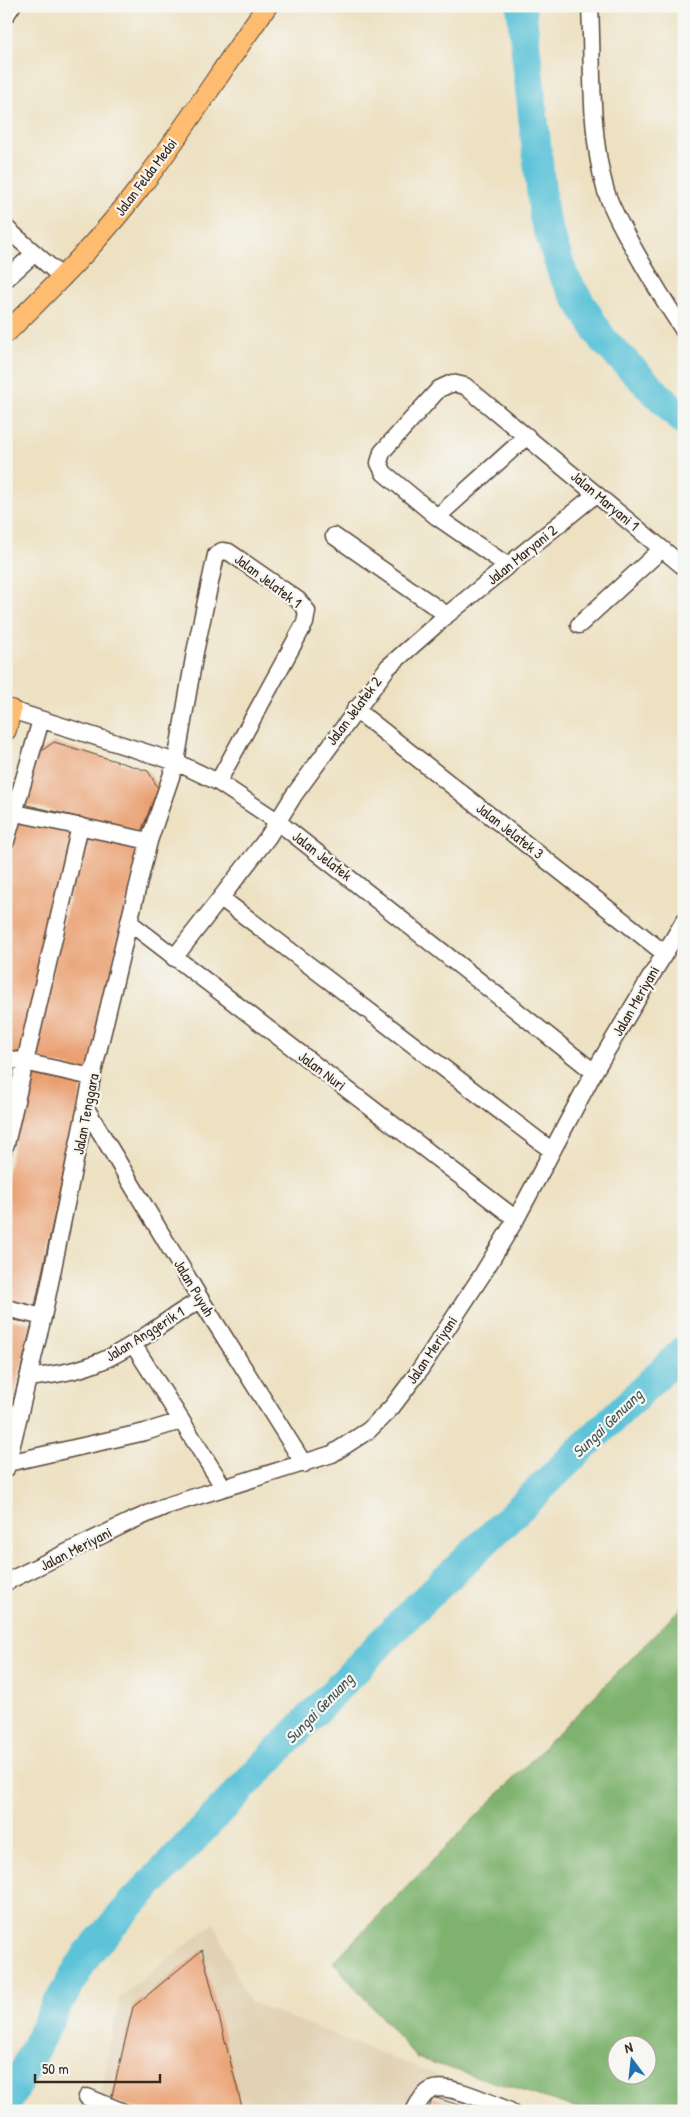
<svg xmlns="http://www.w3.org/2000/svg" width="690" height="2117" viewBox="0 0 690 2117" font-family="'Patrick Hand',sans-serif">
  <rect width="100%" height="100%" fill="#f6f6f2"/>
  <filter id="ink" filterUnits="userSpaceOnUse"><feTurbulence type="fractalNoise" baseFrequency=".02" numOctaves="2"/><feDisplacementMap in="SourceGraphic" scale="10" xChannelSelector="R" yChannelSelector="G"/><feConvolveMatrix kernelMatrix="1 2 1 2 8 2 1 2 1" color-interpolation-filters="sRGB"/></filter>
  <filter id="wash" filterUnits="userSpaceOnUse"><feTurbulence type="fractalNoise" baseFrequency=".0096" numOctaves="4" result="noise"/><feDisplacementMap in="SourceGraphic" scale="20" xChannelSelector="R" yChannelSelector="G"/><feGaussianBlur stdDeviation="1.12" result="paint"/><feColorMatrix in="noise" values="0 0 0 0 0 0 0 0 0 0 0 0 0 0 0 0 0 1.4 0 .05"/><feComposite in="paint" operator="in"/></filter>
  <g filter="url(#wash)">
    <rect width="100%" height="100%" fill="#ede1c2"/>
    <path fill="#e1d2b4" d="M214,1923L248,2001L529,2111H98L119,1998Z"/>
    <path fill="#7eb26e" stroke="#5c6e46" fill-rule="evenodd" d="M684,1605V2111H587L417,2058L333,1962ZM618,2044H648V2074H618Z"/>
    <g fill="none" stroke-linecap="round" stroke-linejoin="round">
      <path stroke="#5cc3d8" stroke-width="30" d="M521,6L544,217L563,275L603,340L684,421
        M6,2106L54,2010L88,1953L134,1901L396,1627L684,1350"/>
    </g>
    <g id="blocks">
      <path fill="#ea9f6f" d="M54,742L148,771L158,788L141,832L23,804L34,756Z
        M18,820L74,834L21,1057L6,1053V874Z
        M83,835L140,847L88,1072L33,1058Z
        M6,1065L19,1068L6,1124Z
        M30,1073L83,1083L34,1310L6,1304V1177Z
        M6,1319L32,1323L7,1427H6Z
        M202,1950L243,2111H147L111,2100L133,2007Z
        M433,2097L475,2110V2111H428Z"/>
    </g>
  </g>
  <g filter="url(#ink)">
    <use href="#blocks" fill-opacity="0" stroke="#564537" stroke-width="1"/>
    <g fill="none" stroke-linecap="round" stroke-linejoin="round">
      <defs>
        <path id="minor" d="M590,6C593,64 589,132 605,188C610,206 620,223 629,240C646,271 664,301 684,331
          M6,15L12,6
          M6,228L63,278
          M6,279L35,253
          M437,517L527,436
          M334,536L447,615
          M508,566L437,517L384,473L379,463L382,452L439,389L452,383L465,386L684,567
          M579,625L662,549
          M355,709L664,953
          M11,710L176,762L218,782L277,821L594,1072
          M6,811L149,841
          M6,841L41,720
          M221,898L551,1150
          M129,922L516,1219
          M174,958L268,837L294,795L388,667L447,615L596,494
          M6,1058L92,1077
          M87,1110L201,1300L304,1464
          M6,1144L80,826
          M6,1308L43,1317
          M133,1344L224,1488
          M29,1378C51,1375 73,1372 94,1364C133,1350 164,1319 201,1300
          M8,1463L145,1432L181,1421
          M6,1469L43,1317L92,1077L129,922L149,841L176,762L195,652L216,555L222,551L229,552L298,600L307,611L305,623L218,782
          M6,1582L129,1522L166,1506L332,1454L369,1430L392,1407L417,1374L482,1275L516,1219L594,1072L684,921
          M87,2097L121,2111
          M414,2111C418,2103 423,2094 431,2090C448,2082 492,2104 510,2111"/>
        <path id="major" d="M6,333C53,287 98,242 138,190C184,131 223,67 267,6
          M6,709L11,710L6,730"/>
      </defs>
      <use href="#minor" stroke="#564537" stroke-width="19"/>
      <use href="#major" stroke="#564537" stroke-width="22"/>
      <use href="#minor" stroke="#fff" stroke-width="16"/>
      <use href="#major" stroke="#fdbc70" stroke-width="20"/>
    </g>
  </g>
  <g text-anchor="middle" stroke-width="4.5" stroke-linejoin="round" paint-order="stroke">
    <g font-size="15" fill="#3b2a1e" stroke="#f6f6f2">
      <text transform="translate(146 177) rotate(-53)" y="5">Jalan Felda Medoi</text>
      <text transform="translate(605 501) rotate(40)" y="5">Jalan Maryani 1</text>
      <text transform="translate(522 555) rotate(-39)" y="5">Jalan Maryani 2</text>
      <text transform="translate(268 581) rotate(37)" y="5">Jalan Jelatek 1</text>
      <text transform="translate(354 711) rotate(-53)" y="5">Jalan Jelatek 2</text>
      <text transform="translate(510 831) rotate(38)" y="5">Jalan Jelatek 3</text>
      <text transform="translate(322 856) rotate(38)" y="5">Jalan Jelatek</text>
      <text transform="translate(636 1001) rotate(-60)" y="5">Jalan Meriyani</text>
      <text transform="translate(322 1071) rotate(37)" y="5">Jalan Nuri</text>
      <text transform="translate(86 1114) rotate(-79)" y="5">Jalan Tenggara</text>
      <text transform="translate(194 1288) rotate(59)" y="5">Jalan Puyuh</text>
      <text transform="translate(145 1334) rotate(-32)" y="5">Jalan Anggerik 1</text>
      <text transform="translate(432 1350) rotate(-56)" y="5">Jalan Meriyani</text>
      <text transform="translate(76 1549) rotate(-27)" y="5">Jalan Meriyani</text>
    </g>
    <g font-size="16" font-style="italic" fill="#455856" stroke="#f6f6f2">
      <text transform="translate(607 1423) rotate(-44)" y="6">Sungai Genuang</text>
      <text transform="translate(319 1708) rotate(-46)" y="6">Sungai Genuang</text>
    </g>
  </g>
  <rect width="690" height="2117" fill="none" stroke="#f6f6f2" stroke-width="25"/>
  <g transform="translate(632 2060) rotate(345)"><circle r="24" fill="#f6f6f2" stroke="#aba49d"/>
  <path d="M0-4L9 19L0 12L-9 19Z" fill="#1f6fb2"/>
  <text y="-8" font-size="14" font-weight="bold" text-anchor="middle" fill="#3b2a1e">N</text>
  </g>
  <path d="M35 2074v8h125v-8" fill="none" stroke="#3b2a1e" stroke-width="2.5"/>
  <text x="42" y="2074" font-size="15" fill="#3b2a1e" stroke="#f6f6f2" stroke-width="4" paint-order="stroke">50 m</text>
</svg>
